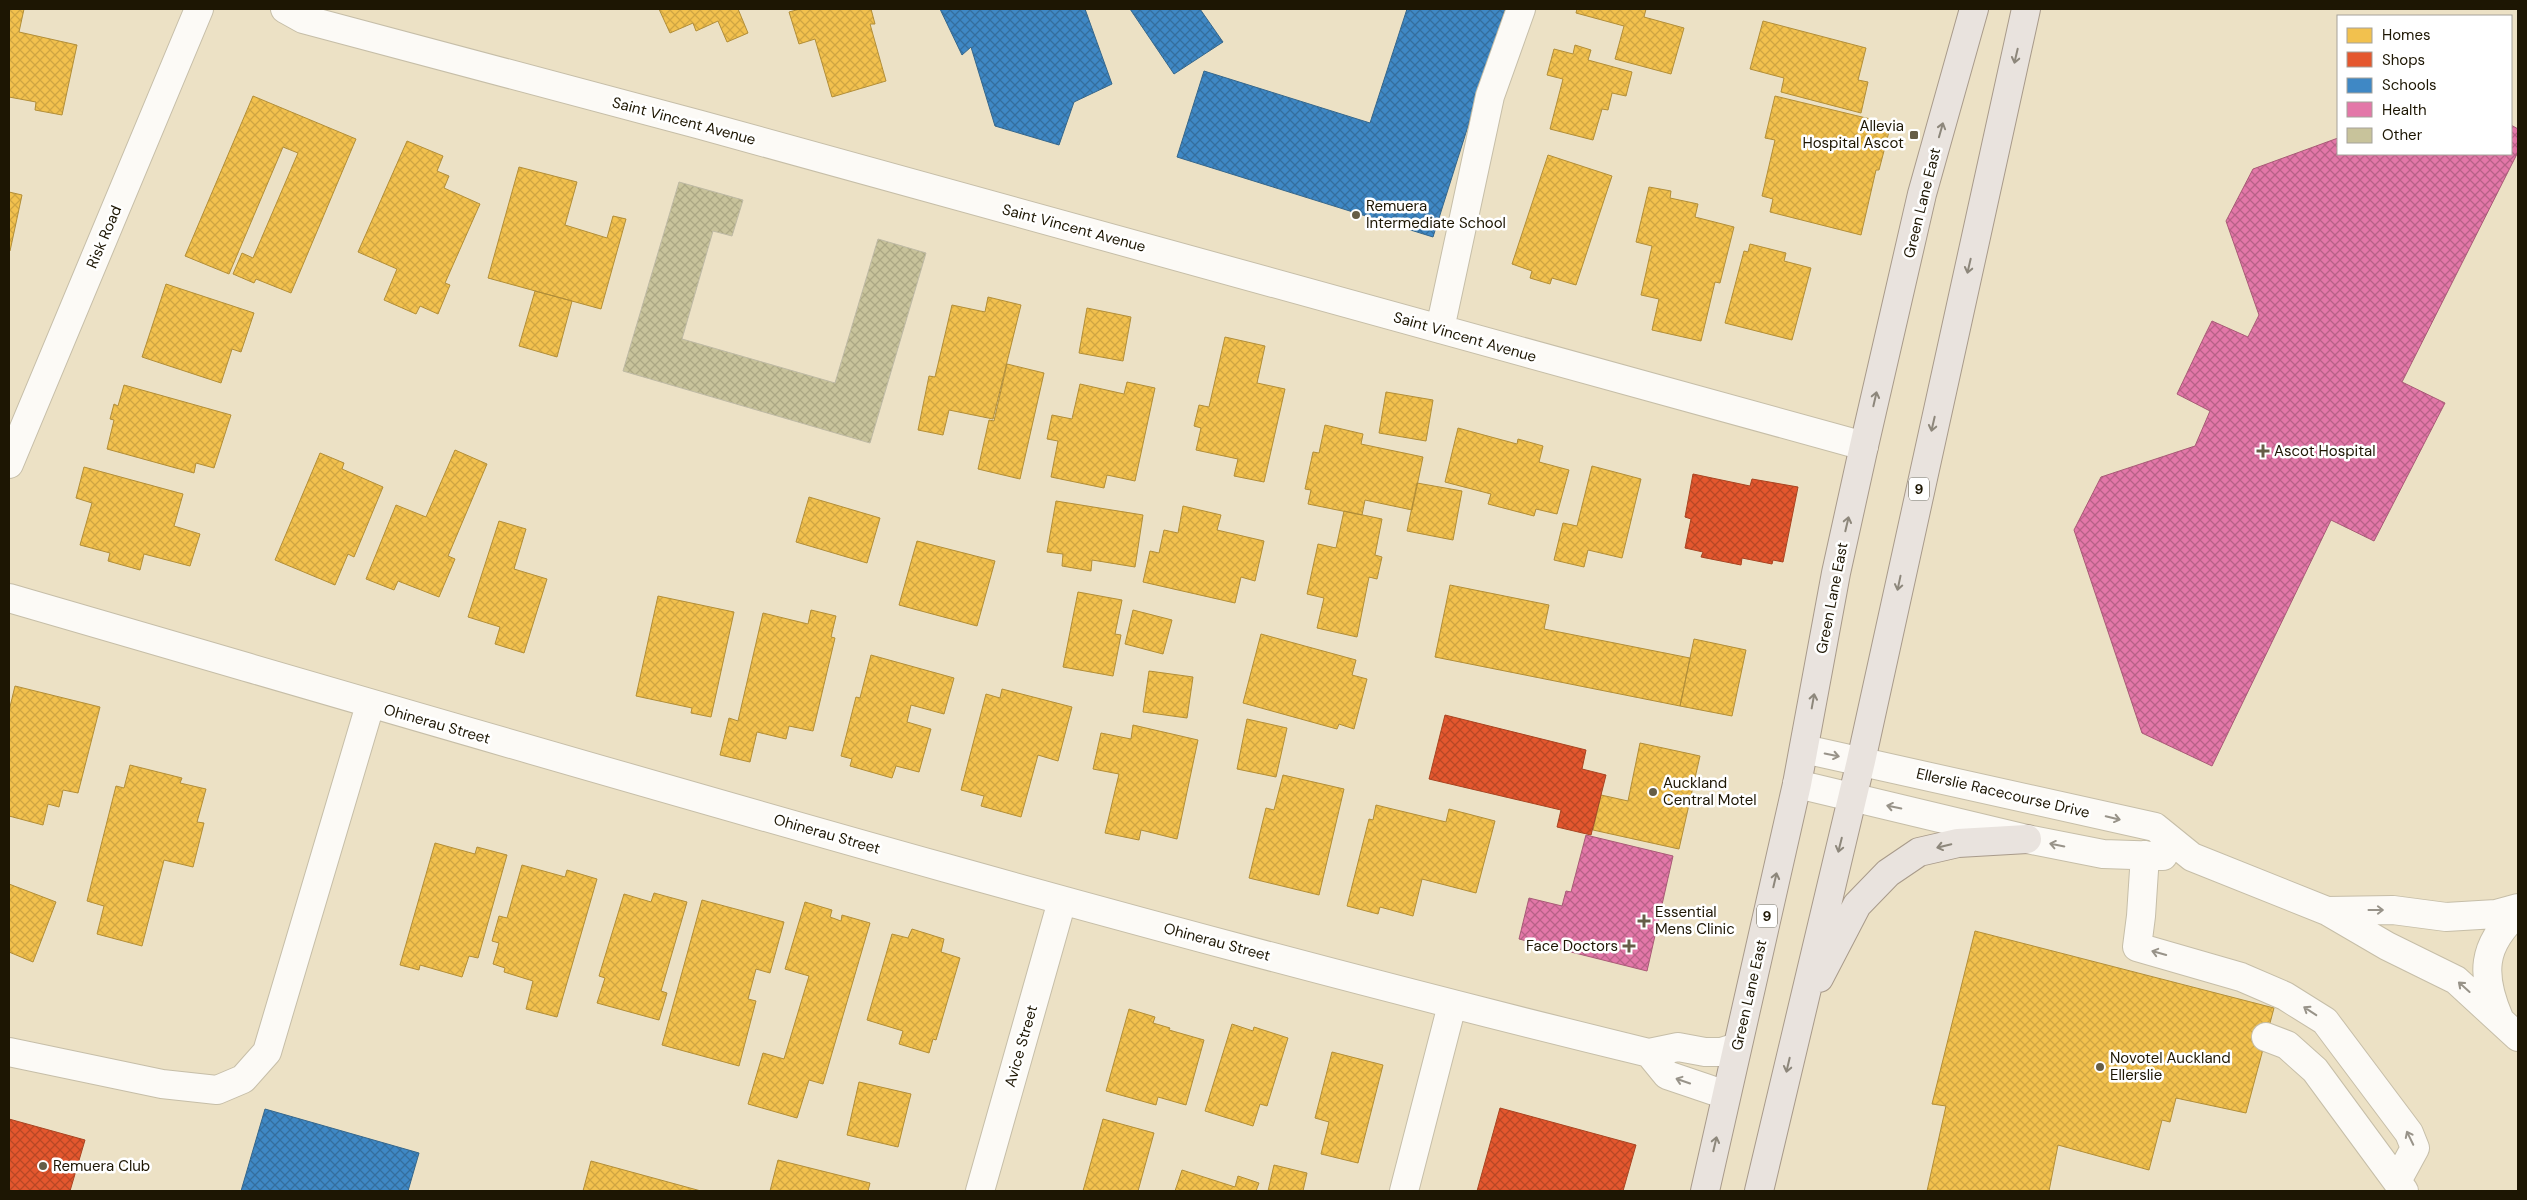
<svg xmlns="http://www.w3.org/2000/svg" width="2527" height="1200" viewBox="0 0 2527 1200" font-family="'DM Sans',sans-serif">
  <defs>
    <pattern id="homes-cross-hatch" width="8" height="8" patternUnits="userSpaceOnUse" patternTransform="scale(1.25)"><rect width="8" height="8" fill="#f2c14e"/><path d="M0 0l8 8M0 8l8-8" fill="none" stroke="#cfa542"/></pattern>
    <pattern id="shops-cross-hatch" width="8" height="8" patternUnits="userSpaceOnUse" patternTransform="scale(1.25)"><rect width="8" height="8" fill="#e4572e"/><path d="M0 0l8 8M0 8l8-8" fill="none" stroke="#b84725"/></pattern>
    <pattern id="schools-cross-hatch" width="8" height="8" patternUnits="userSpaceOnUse" patternTransform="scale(1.25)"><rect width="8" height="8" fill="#3f88c5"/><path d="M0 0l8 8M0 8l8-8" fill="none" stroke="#346e9e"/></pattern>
    <pattern id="health-cross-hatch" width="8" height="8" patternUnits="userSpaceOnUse" patternTransform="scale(1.25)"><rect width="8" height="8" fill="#e377a8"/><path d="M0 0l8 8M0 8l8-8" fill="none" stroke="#b76187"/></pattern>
    <pattern id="building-cross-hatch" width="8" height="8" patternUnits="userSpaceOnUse" patternTransform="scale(1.25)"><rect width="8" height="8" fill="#c8c39b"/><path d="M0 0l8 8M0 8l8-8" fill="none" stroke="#aba784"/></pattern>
  </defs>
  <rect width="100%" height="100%" fill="#ece1c5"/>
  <path fill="url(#homes-cross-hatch)" stroke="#b28e38" d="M9,9H24L19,32L77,45L62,115L35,110L36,102L9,97Z
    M659,9H738L748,33L727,42L718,21L696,31L693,23L670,33Z
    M800,9H871L875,24H870L886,81L832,97L815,39L799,44L789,12Z
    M1577,9H1646L1644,17L1684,28L1671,74L1615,59L1624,26L1576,13Z
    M1763,21L1866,48L1858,80L1868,82L1861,113L1781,92L1784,78L1750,69Z
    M1575,45L1591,50L1588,60L1632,72L1626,96L1612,93L1608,110L1602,109L1593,140L1550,129L1563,79L1547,75L1554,49L1573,54Z
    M253,96L356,139L291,293L256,279L254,283L233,274L242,253L253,258L298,153L283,147L229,274L185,256Z
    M1775,96L1891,124L1879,170H1876L1861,235L1770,212L1773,199L1762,196L1775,140L1765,138Z
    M407,141L443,156L437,171L449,176L444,188L480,204L445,283L450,285L438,314L420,306L416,314L384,300L397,269L358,252Z
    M1548,155L1612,176L1576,285L1552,278L1550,284L1530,278L1532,271L1512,264Z
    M519,167L577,182L565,225L607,238L613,216L626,219L601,309L488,278Z
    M1649,187L1671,191L1670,198L1698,204L1695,217L1734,227L1720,283L1715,282L1701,341L1652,330L1659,299L1641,295L1652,246L1636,242Z
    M9,192L22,195L10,251H9Z
    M1750,244L1786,253L1784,261L1811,268L1792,340L1725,323L1744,251L1748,252Z
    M166,284L254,313L241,352L232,349L221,383L142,357Z
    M535,291L572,301L557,357L519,346Z
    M988,297L1021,305L993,419L949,410L943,435L918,430L929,376L935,377L952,305L985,312Z
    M1087,308L1131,317L1123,361L1079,353Z
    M1225,337L1265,346L1257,383L1285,389L1264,482L1234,476L1238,459L1196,450L1201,428L1194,426L1199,405L1209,407Z
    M1007,364L1044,373L1020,479L978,469L989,420L994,421Z
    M1127,382L1155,388L1135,481L1107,475L1104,488L1051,477L1058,441L1047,439L1052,415L1072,419L1080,384L1124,394Z
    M124,385L231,415L214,468L196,463L194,473L107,449L114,420L110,419L114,404L118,406Z
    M1386,392L1433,400L1426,441L1379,433Z
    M1325,425L1363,434L1361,444L1423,457L1412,510L1365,500L1362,515L1308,504L1311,490L1305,489L1313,452L1319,453Z
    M1458,428L1517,444L1518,439L1543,446L1539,462L1569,470L1557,514L1536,509L1534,516L1488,504L1491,494L1445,482Z
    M455,450L487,464L448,556L455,559L439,597L398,581L394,590L366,579L396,505L426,517Z
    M320,453L344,463L342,469L383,487L354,557L348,554L335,585L275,560Z
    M1592,466L1641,479L1622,558L1588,550L1584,567L1554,560L1563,523L1577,526Z
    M84,467L183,494L174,526L200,534L190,566L144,554L140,570L108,561L110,553L80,545L92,503L76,498Z
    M1417,483L1462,491L1453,540L1407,531Z
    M809,497L880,518L867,563L796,542Z
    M1056,501L1143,515L1135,567L1092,560L1091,571L1062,566L1063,554L1047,552Z
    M1183,506L1221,515L1217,530L1264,541L1255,581L1241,577L1235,603L1143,582L1150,551L1159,553L1164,530L1178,533Z
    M1344,511L1382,519L1375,555L1382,557L1377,579L1369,577L1357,637L1317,628L1324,598L1307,594L1318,544L1336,548Z
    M499,521L526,529L514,569L547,579L524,653L495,644L500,627L468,617Z
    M917,541L995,561L977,626L899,605Z
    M1450,585L1549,605L1544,629L1690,658L1680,706L1435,657Z
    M1078,592L1122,600L1115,634L1121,635L1113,676L1063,667Z
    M658,596L734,612L711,717L691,713L692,708L636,696Z
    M811,610L836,616L831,637L835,638L813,731L789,726L786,739L757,732L750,762L720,755L729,718L738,721L763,613L808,624Z
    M1133,610L1172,620L1163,654L1125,644Z
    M1261,634L1356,660L1352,675L1367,679L1354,729L1339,724L1337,729L1243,703Z
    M1694,639L1746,650L1732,716L1680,706Z
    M871,655L954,678L944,714L911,705L907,722L931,729L919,772L896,766L892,778L850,766L852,759L841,756L856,697L860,698Z
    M1149,671L1193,677L1187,718L1143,712Z
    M15,686L100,707L78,793L63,790L59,807L48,804L43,825L9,816V711Z
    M1002,689L1072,707L1058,761L1038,755L1021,817L981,806L984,796L961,790L986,694L1000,698Z
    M1247,719L1287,728L1276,777L1237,769Z
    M1133,725L1198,740L1177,839L1141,830L1139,840L1105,833L1119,774L1093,769L1101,733L1131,739Z
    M1640,743L1700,756L1679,849L1593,830L1601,795L1628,801Z
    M130,765L182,778L180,783L206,789L197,822L204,823L193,867L164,860L142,946L97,934L104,906L87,901L116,786L124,788Z
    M1283,775L1344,789L1319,895L1249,878L1266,808L1274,810Z
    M1376,805L1446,822L1449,809L1495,821L1476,893L1422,879L1413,916L1380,907L1378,914L1347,906L1369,819L1373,820Z
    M435,843L475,854L477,847L507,855L478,958L469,956L462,977L420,965L419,970L400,965Z
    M522,865L565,877L567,870L597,879L557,1017L526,1009L533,981L504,972L505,968L493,964L499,943L492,941L499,916L507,918Z
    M9,884L56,902L33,962L9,952Z
    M654,893L687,902L661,991L667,993L659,1020L597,1003L605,978L599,976L624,894L651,902Z
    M702,900L784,922L770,973L756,969L748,999L756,1001L739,1066L662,1045Z
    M805,902L832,910L830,917L841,921L842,915L870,923L823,1084L809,1080L797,1118L748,1104L763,1053L784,1059L809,976L785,969Z
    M912,929L944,939L941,952L960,958L936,1040L933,1039L929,1053L899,1044L903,1031L867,1020L892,934L908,938Z
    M1975,931L2274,1008L2246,1113L2176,1098L2170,1122L2162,1120L2149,1170L2058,1145L2049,1191H1927L1946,1106L1932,1104Z
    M1129,1009L1155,1017L1153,1023L1170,1028L1169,1030L1204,1040L1186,1105L1158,1097L1156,1105L1106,1091Z
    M1232,1024L1253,1031L1254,1027L1288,1038L1267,1106L1260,1104L1253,1126L1205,1111Z
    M1332,1052L1383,1065L1358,1163L1321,1154L1329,1122L1315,1118Z
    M859,1082L911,1094L898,1147L847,1135Z
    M1103,1119L1154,1133L1138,1191H1083Z
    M778,1160L870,1183L868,1191H770Z
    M591,1161L701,1191H583Z
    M1274,1165L1307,1173L1303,1191H1268Z
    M1182,1170L1235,1187L1238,1176L1259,1183L1256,1191H1175Z"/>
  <path fill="url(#shops-cross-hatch)" stroke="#a84421" d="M1693,474L1750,486L1752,479L1798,487L1783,562L1773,560L1772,564L1742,558L1741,565L1701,557L1703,552L1685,548L1691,519L1685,517Z
    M1445,715L1586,750L1582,769L1606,775L1591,835L1557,827L1561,810L1429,779Z
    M1500,1108L1636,1145L1623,1191H1477Z
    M9,1119L85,1140L70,1191H9Z"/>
  <path fill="url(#schools-cross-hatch)" stroke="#35668b" d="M940,9H1085L1112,84L1074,102L1059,145L995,126L971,47L962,55Z
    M1130,9H1200L1223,42L1174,74Z
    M1407,9H1505L1433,237L1177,157L1204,71L1370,123Z
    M265,1109L419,1153L408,1191H241Z"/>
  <path fill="url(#health-cross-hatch)" stroke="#a85a76" d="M2511,125L2518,129V152L2402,382L2445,403L2374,541L2331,520L2212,766L2142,733L2074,530L2101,477L2195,446L2210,411L2177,394L2205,335L2212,321L2248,337L2259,315L2226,221L2253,169L2338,138V154H2511Z
    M1586,835L1673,856L1647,971L1519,939L1529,898L1562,906L1566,891L1571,892Z"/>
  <path fill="url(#building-cross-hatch)" stroke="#beb9a3" d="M679,182L743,200L732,236L713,231L682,339L835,383L878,239L926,253L870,443L623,371Z"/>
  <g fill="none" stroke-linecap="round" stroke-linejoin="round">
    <defs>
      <path id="minor" d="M285,9L303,19L701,125L1864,446
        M1440,329L1490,96L1521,9
        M9,464L199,9
        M9,598C554,756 1098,919 1649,1053L1678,1047L1705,1052H1721L1737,1047
        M1804,749L2155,827L2192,857L2327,911L2387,946L2456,980L2518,1037
        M1797,784L2027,839L2103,854L2163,856
        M2145,855L2141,916L2137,947L2241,977L2285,996L2325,1021L2409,1133L2415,1148L2397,1181
        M2327,911L2393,910L2446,917L2496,914L2518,908
        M2499,1018C2481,976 2481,945 2518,913
        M2266,1037L2287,1045L2315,1070L2404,1191
        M9,1052L162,1084L217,1090L243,1079L267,1052L370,705
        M1649,1053L1667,1075L1726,1095
        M980,1191L1062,901
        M1404,1191L1452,1005"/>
      <path id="major" d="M1819,978L1857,905L1888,873L1919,852L1958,843L2027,839
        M1705,1191L1797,784L1836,573L1864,446L1922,194L1974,9
        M1759,1191L1861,761L2026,9"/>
    </defs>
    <use href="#minor" stroke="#c6bea8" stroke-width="30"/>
    <use href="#major" stroke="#a89a8a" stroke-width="30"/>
    <use href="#minor" stroke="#fcfaf6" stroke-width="28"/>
    <use href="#major" stroke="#e9e3de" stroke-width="28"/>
  </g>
  <defs><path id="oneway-shaft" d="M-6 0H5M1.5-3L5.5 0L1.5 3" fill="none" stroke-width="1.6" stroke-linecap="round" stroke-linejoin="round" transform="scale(1.25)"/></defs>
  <g stroke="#8d877b">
    <use href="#oneway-shaft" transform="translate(2016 56) rotate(103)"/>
    <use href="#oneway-shaft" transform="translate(1941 130) rotate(-74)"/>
    <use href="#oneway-shaft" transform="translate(1969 266) rotate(103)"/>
    <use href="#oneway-shaft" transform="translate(1875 399) rotate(-77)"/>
    <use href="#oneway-shaft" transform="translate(1933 424) rotate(103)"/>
    <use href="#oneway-shaft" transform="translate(1847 524) rotate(-77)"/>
    <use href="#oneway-shaft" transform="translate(1899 583) rotate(102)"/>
    <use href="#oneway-shaft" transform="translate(1813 701) rotate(-80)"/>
    <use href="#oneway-shaft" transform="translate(1840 845) rotate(104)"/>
    <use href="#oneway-shaft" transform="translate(1944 846) rotate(167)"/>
    <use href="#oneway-shaft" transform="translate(1775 880) rotate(-77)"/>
    <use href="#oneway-shaft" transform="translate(1788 1065) rotate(103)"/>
    <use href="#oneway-shaft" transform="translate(1715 1144) rotate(-77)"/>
  </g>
  <g stroke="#989389">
    <use href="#oneway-shaft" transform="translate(1832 755) rotate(12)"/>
    <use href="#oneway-shaft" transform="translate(1894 807) rotate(-168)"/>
    <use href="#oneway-shaft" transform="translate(2113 818) rotate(13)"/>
    <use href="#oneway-shaft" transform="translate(2057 845) rotate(-169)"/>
    <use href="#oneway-shaft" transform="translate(2376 910)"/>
    <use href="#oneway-shaft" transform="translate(2159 953) rotate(-164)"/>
    <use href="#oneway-shaft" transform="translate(2464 987) rotate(-138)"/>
    <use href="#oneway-shaft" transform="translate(2310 1011) rotate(-147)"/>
    <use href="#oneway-shaft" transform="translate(1683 1081) rotate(-161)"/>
    <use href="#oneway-shaft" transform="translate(2410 1138) rotate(-116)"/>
  </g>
  <g fill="#655d47" stroke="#fff" stroke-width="2">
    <rect x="1909" y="130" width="10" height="10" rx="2.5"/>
    <circle cx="1356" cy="215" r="5"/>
    <path d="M2260.5 443.5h5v5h5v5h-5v5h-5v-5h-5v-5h5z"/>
    <circle cx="1653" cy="792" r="5"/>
    <path d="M1641.5 913.5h5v5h5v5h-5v5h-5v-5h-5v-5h5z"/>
    <path d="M1626.5 938.5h5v5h5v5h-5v5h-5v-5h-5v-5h5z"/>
    <circle cx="2100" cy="1067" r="5"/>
    <circle cx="43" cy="1166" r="5"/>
  </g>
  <g text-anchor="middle" stroke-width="5" stroke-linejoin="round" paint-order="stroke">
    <g fill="#fff" stroke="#615c4f" stroke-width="1">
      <rect x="1909" y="477.5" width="20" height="23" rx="4"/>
      <rect x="1757" y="904.5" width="20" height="23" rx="4"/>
    </g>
    <g font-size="14" font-weight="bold" fill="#1d1603">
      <text x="1919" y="494">9</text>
      <text x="1767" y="921">9</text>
    </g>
    <g font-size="15" fill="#1d1603" stroke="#fff">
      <text transform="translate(684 121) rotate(15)" y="5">Saint Vincent Avenue</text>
      <text transform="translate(1922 203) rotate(-76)" y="5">Green Lane East</text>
      <text transform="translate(1074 228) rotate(15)" y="5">Saint Vincent Avenue</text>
      <text transform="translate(104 237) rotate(-67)" y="5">Risk Road</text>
      <text transform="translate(1465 337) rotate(16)" y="5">Saint Vincent Avenue</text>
      <text transform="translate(1832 598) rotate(-79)" y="5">Green Lane East</text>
      <text transform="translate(437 724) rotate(16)" y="5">Ohinerau Street</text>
      <text transform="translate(2003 793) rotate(13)" y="5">Ellerslie Racecourse Drive</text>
      <text transform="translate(827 834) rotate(16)" y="5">Ohinerau Street</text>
      <text transform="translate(1217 942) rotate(15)" y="5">Ohinerau Street</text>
      <text transform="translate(1749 995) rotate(-77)" y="5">Green Lane East</text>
      <text transform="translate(1021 1046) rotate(-74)" y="5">Avice Street</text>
    </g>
    <g font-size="15" fill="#1d1603" stroke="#fff" text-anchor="start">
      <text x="1904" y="131" text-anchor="end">Allevia<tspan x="1904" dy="17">Hospital Ascot</tspan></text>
      <text x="1366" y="211">Remuera<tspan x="1366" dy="17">Intermediate School</tspan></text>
      <text x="2274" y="456">Ascot Hospital</text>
      <text x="1663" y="788">Auckland<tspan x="1663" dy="17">Central Motel</tspan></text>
      <text x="1655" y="917">Essential<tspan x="1655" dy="17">Mens Clinic</tspan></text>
      <text x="1618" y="951" text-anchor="end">Face Doctors</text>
      <text x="2110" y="1063">Novotel Auckland<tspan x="2110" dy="17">Ellerslie</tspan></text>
      <text x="53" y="1171">Remuera Club</text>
    </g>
  </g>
  <rect width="2527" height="1200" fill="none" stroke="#1d1603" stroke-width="20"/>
  <rect x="2337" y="15" width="175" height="140" fill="#ffffff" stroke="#a5a29a"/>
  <rect x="2347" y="28" width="25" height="15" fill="#f2c14e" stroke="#a5a29a"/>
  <text x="2382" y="40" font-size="15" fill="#1d1603">Homes</text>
  <rect x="2347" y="52" width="25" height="15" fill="#e4572e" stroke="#a5a29a"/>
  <text x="2382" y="65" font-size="15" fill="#1d1603">Shops</text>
  <rect x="2347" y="78" width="25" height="15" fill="#3f88c5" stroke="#a5a29a"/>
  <text x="2382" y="90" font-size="15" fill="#1d1603">Schools</text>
  <rect x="2347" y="102" width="25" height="15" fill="#e377a8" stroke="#a5a29a"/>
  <text x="2382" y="115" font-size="15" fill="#1d1603">Health</text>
  <rect x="2347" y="128" width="25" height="15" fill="#c8c39b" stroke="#a5a29a"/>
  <text x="2382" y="140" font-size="15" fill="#1d1603">Other</text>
</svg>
